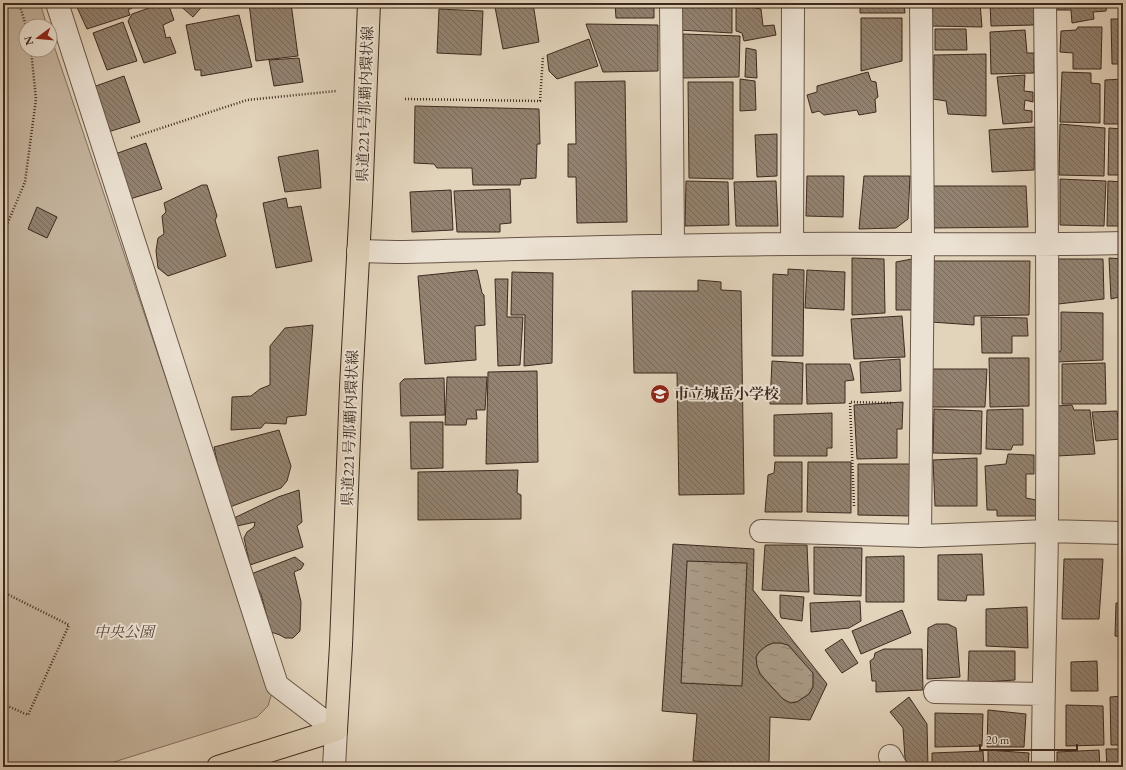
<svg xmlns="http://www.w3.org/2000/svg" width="1126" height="770" viewBox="0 0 1126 770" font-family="'EB Garamond','Noto Serif JP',serif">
  <defs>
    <pattern id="water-ripples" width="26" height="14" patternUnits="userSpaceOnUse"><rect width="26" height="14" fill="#aa9a86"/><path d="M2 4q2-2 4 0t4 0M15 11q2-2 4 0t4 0" fill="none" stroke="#8c7e6d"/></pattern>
    <pattern id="building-back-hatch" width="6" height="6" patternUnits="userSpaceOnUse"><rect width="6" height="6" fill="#938270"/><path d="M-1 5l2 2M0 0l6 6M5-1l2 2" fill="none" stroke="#796b5b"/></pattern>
  </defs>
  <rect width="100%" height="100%" fill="#e2d3bb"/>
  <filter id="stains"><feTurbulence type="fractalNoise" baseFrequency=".005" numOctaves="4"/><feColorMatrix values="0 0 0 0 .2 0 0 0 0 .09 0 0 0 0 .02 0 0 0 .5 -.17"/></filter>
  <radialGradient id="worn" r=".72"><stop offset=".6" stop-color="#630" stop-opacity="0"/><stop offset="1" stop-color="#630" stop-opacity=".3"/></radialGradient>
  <path fill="#c6b6a0" stroke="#827060" d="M3,3H40L47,26H26V50H50V34L272,693L268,706L257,717L98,767H3Z"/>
  <path fill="url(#water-ripples)" stroke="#7f6d5d" d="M687,561L747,563L742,686L681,683Z
    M773,643H781L788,645L813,673C814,686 813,691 802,699C798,701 794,703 790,702C783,701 778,694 773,689C758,672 744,655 773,643Z"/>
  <path fill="url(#building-back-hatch)" stroke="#3e2a1f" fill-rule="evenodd" d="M71,3H138V5L128,10L130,15L87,29L76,5H72Z
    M163,3H168L174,20L163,25L166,38L170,37L176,53L144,63L128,21L132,14Z
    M177,3H205L193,17Z
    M249,3H291L298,56L256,61Z
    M426,3H446L426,5Z
    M517,3H533L539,42L503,49L495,7Z
    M615,3H654V18H616Z
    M679,3H732V33L679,30Z
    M736,3H754L755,8L761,9L763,26L774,25L776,35L744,41L742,33L736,31Z
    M860,3H904L905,13H860Z
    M931,3H980L982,27L931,26Z
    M990,3H1034V25L991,26Z
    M1056,3H1107L1106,11L1093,12L1094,19L1072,23L1071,10H1056Z
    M439,9L483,11L481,55L437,53Z
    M239,15L252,67L201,76V70H195L186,25Z
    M861,18H902V61L861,71Z
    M1111,19H1123V64H1112Z
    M123,22L137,61L107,70L93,33Z
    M586,24L658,25V71L603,72Z
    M1078,27H1102L1101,69H1073V53L1060,52L1061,31L1076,30Z
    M935,29H966L967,50H935Z
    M1025,30L1027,53H1034V73L991,74L990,32Z
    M683,34L740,36L739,77L683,78Z
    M589,39L598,66L557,79L549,71L547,55Z
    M746,48L756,50L757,78L745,77Z
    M986,54V116L948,114L946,101L933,99L934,55Z
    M299,58L303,82L274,86L269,60Z
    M868,72L871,81L876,82L878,97L875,99L876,112L859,115L857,110L824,115L819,111L812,113L807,95L817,92V86Z
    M1062,72L1091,73V83L1100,84V123L1060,122Z
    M1025,75L1024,91L1033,92V102L1025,100L1024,110L1032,111V122L1003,124L997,77Z
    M124,76L140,122L108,132L93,87Z
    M740,79L755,81L756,110L740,111Z
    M1123,79V124H1104L1105,80Z
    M625,81L627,222L577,223L576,177H568V144H576L575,82Z
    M688,82H733V179L689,178Z
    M415,106L539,109L540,144H537L536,178L521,179L520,185H473L472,168H437L434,164L414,163Z
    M1060,124L1105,128L1104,176L1059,175Z
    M1035,127L1034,170L992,172L989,130Z
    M1109,128L1123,129V175H1108Z
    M777,134V176L757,177L755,135Z
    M146,143L162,189L130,199L115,154Z
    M318,150L320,174L321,188L285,192L278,157Z
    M807,176H844L843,217L806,216Z
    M864,176H910L908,219L896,228L859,229Z
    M1060,179L1106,181L1104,226L1060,225Z
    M686,181L728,182L729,225L685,226Z
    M776,181L778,226H736L734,182Z
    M1108,181L1123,182V226H1107Z
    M202,185H207L217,216L215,220L226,256L168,276L158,268L156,251L158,238L164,234L162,216L166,212L164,203Z
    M932,186H1026L1028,227L933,228Z
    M510,189L511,223L500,224V232H457L454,191Z
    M451,190L453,230L412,232L410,192Z
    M286,198L288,208L301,206L312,261L276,268L263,203Z
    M37,207L57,217L47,238L28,229Z
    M852,258L884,259L885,313L852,315Z
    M1109,258L1123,259V296L1111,299Z
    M912,259L913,310H896V262Z
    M1058,259H1103L1104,299L1058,304Z
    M933,261H1030L1029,315L974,316V325L931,322Z
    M788,269L804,270L803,356H772L773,274L788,275Z
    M477,270L482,293L484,295L485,325L475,326L476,360L425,364L418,276Z
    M807,270L845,272L844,310L805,308Z
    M512,272L553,273L552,363L524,366L525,315H511Z
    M495,279H508L507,317H523L520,365L498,366Z
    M698,280L721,282V290L741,291L744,494L679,495L677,373H634L632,291H698Z
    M1061,312L1103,313V360L1057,362L1056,352L1061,351Z
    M1120,312H1123V364H1121Z
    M902,316L905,357L854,359L851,319Z
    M981,317L1027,318L1028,336H1012V353H982Z
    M313,325L306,415L287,417L286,424L265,423L261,428L231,430L232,397L251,396L260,389L270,385V346L285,328Z
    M989,358H1029V406L990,407Z
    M900,359L901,391L861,393L860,362Z
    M772,361L803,363L802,404H770Z
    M1105,363L1106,404H1062V364Z
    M806,364H850L854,380L845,381V403L807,404Z
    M932,369H987L985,407H932Z
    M537,371L538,462L486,464L488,372Z
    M447,377H487L485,410H476L477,419H467L466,425H445Z
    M444,378L445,415L401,416L400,383L404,379Z
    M903,402L902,429H897V458L857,459L854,405Z
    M1072,405L1074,410H1090L1095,454L1057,456L1056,406Z
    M934,409L982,411L981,454L933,453Z
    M1023,409V445H1013L1011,450L986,449L987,410Z
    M1117,411L1121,439L1096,441L1092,412Z
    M832,413V448H827V456H774V415Z
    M410,422H443V468L411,469Z
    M279,430L291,466L287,481L281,488L227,508L214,447Z
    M1008,454L1034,455V474H1026V498L1036,500V516H997V510H987L985,466L1006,464Z
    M977,458V506H935L933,460Z
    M775,462H802V512H765L768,475L774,473Z
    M808,462H851V513L807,512Z
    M858,464H913L912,516L858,515Z
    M518,470L517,493L521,495V519L418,520V472Z
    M299,490L302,522L297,526L303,547L250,565L244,538L247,532L254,527L255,522L237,526L234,518L278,497Z
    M673,544L754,549L753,590L827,684L810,720L770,717L769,765L693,761L697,714L662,711ZM687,561L747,563L742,686L681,683ZM773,643H781L788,645L813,673V687L809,694L797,702L790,703L783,699L760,674L757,666L756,657L759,652L766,646Z
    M765,545H807L809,592L762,590Z
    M814,547L862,548L861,596L814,594Z
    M1120,547H1123V565H1119Z
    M982,554L984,595H967L966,601L938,600V555Z
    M904,556V602H866V557Z
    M295,557L304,564L301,569L294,572L301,602L300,631L293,638H285L280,635L271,632L261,594L254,583L251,574Z
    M1064,559H1103L1099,619H1062Z
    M780,595L804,597L802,621L781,618L780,613Z
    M860,601L861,621L849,628L811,632L810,603Z
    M1116,603H1123V637L1115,636Z
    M1027,607L1028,648L986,646V609Z
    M902,610L911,633L861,654L852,631Z
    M936,624H948L956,628L960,677L927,679L928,628Z
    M842,639L858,663L842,673L825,650Z
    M884,649H922L923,690L876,692V681H872L870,661L874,658L875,653Z
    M969,651H1015V680L968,683Z
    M1097,661L1098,691H1071V662Z
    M1123,696V745H1111L1110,697Z
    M909,697L927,724L928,767H909L905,758L903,728L890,712Z
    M1066,705L1103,706L1104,745L1066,746Z
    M988,710L1026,714L1024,747H987Z
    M935,713L983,714L982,746L935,747Z
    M1106,749H1123V767H1107Z
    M988,750L1029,753L1028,767H988Z
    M1099,750L1100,767H1057V752Z
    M983,751L984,767H932V753Z"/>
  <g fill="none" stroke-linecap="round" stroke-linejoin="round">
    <defs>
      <path id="minor" d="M57,3L277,685L336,730L334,767
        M671,3L673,245
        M792,244L793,3
        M358,251L396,252C527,249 659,245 790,244C901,243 1012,246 1123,243
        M761,531L920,536L1047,531L1123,533
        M920,536L923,244L921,3
        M935,692L1043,694
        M890,756L896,767
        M1043,767C1043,688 1046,608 1047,529C1048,354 1047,178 1045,3"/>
      <path id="major" d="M218,767L336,730L341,645L351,386L361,203L369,3"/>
    </defs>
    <use href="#minor" stroke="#675446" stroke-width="24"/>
    <use href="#major" stroke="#3e2a1f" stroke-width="24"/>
    <path stroke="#3e2a1f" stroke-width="2.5" stroke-dasharray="1 2" stroke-linecap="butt" d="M19,3L26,26
      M405,99L540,101L543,56
      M131,138L247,100L336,91
      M3,234L25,182L36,99L31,50
      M854,506L850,402L893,403
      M3,592L69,625L28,715L3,704"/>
    <use href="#minor" stroke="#ece2d3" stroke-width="22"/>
    <use href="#major" stroke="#e2d3bb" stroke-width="22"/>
  </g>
  <defs>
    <symbol id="school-disc" viewBox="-11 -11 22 22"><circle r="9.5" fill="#8f2418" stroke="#ece2d3"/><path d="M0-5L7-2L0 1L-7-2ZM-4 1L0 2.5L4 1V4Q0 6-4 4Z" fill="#fff"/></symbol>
  </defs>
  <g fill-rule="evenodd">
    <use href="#school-disc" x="649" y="383" width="22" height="22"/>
  </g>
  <g text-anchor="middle" stroke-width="4" stroke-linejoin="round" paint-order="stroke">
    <g font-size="15" fill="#3e2a1f" stroke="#ece2d3">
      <text transform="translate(365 104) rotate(-88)" y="5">県道221号那覇内環状線</text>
      <text transform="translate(350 428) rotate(-88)" y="5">県道221号那覇内環状線</text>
    </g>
    <g font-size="15" font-weight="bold" fill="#3e2a1f" stroke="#ece2d3" text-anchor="start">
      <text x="674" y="399">市立城岳小学校</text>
    </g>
    <g font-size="15" font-style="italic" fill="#594639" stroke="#ece2d3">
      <text x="124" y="637">中央公園</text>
    </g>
  </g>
  <rect width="1126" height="770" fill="none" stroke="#e2d3bb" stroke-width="16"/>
  <rect x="4" y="4" width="1118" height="762" fill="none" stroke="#3e2a1f" stroke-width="2"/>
  <rect x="8" y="8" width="1110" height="754" fill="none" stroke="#3e2a1f"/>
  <g transform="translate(38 38) rotate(254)"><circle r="19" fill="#ece2d3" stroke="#a6988b"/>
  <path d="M0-3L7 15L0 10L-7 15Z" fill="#8f2418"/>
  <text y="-6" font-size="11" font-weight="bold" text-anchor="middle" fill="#3e2a1f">N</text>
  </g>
  <path d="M980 744v6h97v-6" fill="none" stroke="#3e2a1f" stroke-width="2"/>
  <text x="986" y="744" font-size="12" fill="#3e2a1f" stroke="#ece2d3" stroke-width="3" paint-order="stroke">20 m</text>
  <rect width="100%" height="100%" filter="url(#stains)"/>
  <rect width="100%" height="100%" fill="url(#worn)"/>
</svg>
